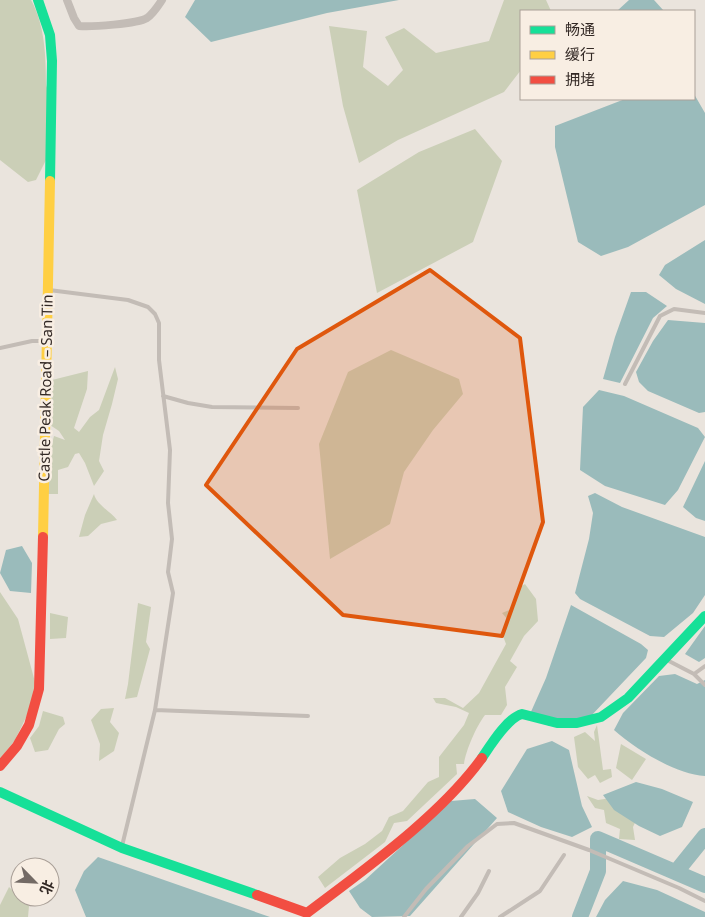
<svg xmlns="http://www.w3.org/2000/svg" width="705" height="917" viewBox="0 0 705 917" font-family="'Noto Sans','Noto Sans SC',sans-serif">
  <rect width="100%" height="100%" fill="#eae4dd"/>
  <path fill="#cbcfb7" d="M0,0H31C45,25 46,57 46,85L47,88L49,154L36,180L28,182L0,160Z
    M504,0H546L551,11H521V70L504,92L398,140L359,163L343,106L329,26L367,31L363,67L388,86L403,70L385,37L404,28L436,53L489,41Z
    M475,129L502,161L473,242L377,293L357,190L419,152Z
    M391,350L459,379L463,394L433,430L404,472L390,524L330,559L319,444L348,372Z
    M115,367L118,379L112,404L103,435L99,461L104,471L94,486L85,463L79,453L75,454L68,467L58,470V494H47V462L54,436L65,440L59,431L47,423L48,381L88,371L87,389L74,428L79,432L90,417L99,410Z
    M94,494C96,504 110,511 117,520L101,524L88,536L79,537L85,515Z
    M525,584L536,599L538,621L524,636L510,661L517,667L505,687L507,705L501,715H485C476,727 466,750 464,764H456L457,774L407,821L394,823L385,842L325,888L318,877L340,858L365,844L382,831L389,817L403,811L428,782L439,777V757L464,725L469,713L456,707L436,703L433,698H445L463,708L479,693L506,644L503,636L509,621L502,613L514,608L520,587Z
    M0,592L18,619L35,682L31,707L15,740L0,759Z
    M138,603L151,607L146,642L150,649L137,697L125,699L128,684Z
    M50,613L68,617L66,638L50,639Z
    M114,708L110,722L119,733L114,751L99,761L100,744L91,720L101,709Z
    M43,711L63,717L65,724L59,729L48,750L35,752L30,738L39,726Z
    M597,725L603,770L611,769L612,777L600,783L595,775L588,779L578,767L574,737L585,732L595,741L594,732Z
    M621,744L646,759L632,780L616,768Z
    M587,796L598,800L624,796L638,816L633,827L635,840L619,839L620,829L606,823L604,810L595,808Z
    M9,887L29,906L28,917H0V905Z"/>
  <path fill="#9abbbb" d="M195,0H399L327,13L211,42L185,17Z
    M629,0H654L664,11H617Z
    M694,94L705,113V205L628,247L601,256L578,242L555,147V126L625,99H694Z
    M705,240V304L676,289L659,275L665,265Z
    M631,292H646L667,306L653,318L620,383L603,379L615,337Z
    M668,320L705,323V412L699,413L648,391L639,382L636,372L653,341Z
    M599,390L624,396L698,428L705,437L678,490L665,505L605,486L580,470L583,407Z
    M705,461V521L696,518L683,507Z
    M595,493L622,507L705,537V595L693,613L664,637L650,636L580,599L575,593L589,539L593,513L588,496Z
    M22,546L32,563L31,593L10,591L0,573L6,550Z
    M571,605L641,644L648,650L646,658L589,718L549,726L530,714L546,678Z
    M705,626V658L699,662L685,654Z
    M675,674L697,684L705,680V776C675,774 637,750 614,730L623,713L659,676Z
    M552,741L569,750L582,806L592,827L572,837L541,827L508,812L501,791L527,749Z
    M636,782L662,789L693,802L682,827L660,836L639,826L614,810L603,795Z
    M475,799L497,818L410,916L372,917L360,908L349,891L365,880L451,801Z
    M98,857L270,917H86L75,890L84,871Z
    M623,881L657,890L705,912V917H596L605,900Z"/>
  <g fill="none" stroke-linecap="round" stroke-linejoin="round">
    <path stroke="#9abbbb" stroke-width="16" d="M676,872L705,836
      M580,917L598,871V839L705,885"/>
    <path stroke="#c3bcb6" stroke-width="4" d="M49,290L128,300L148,307L155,314L159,323V360L170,450L168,503L172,539L168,572L173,593L155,710L122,846
      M0,348L32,341H46
      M625,384L660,316L674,309L705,313
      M163,396L188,403L212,407L298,408
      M665,659L694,674L705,685
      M694,674L705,666
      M155,710L308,716
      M404,917L426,889L468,846L497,824L514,823L589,850L679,888L705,901
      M461,917L478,893L489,871
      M500,917L540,891L564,855"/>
    <path stroke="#c3bcb6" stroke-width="8" d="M67,0L74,18L79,26C91,27 137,24 147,18C153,14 158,6 162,0"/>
    <path stroke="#16e098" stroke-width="10" d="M38,0L50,35L52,61L50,181
      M482,758C490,746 507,718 522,714L557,723H577L601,717L628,698L705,616
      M0,792L122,848L257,895"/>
    <path stroke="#ffcf43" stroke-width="10" d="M43,537L50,181"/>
    <path stroke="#f24e42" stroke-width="10" d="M0,766L17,746L29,725L39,689L43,537
      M257,895L307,913C365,869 439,817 482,758"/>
  </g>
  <path fill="#df570d" fill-opacity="0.2" stroke="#df570d" stroke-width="4" stroke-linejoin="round" d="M430,270L520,338L543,522L502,636L343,615L206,485L297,349Z"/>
  <g text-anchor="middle" stroke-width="5" stroke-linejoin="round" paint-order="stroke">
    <g font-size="15" fill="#332925" stroke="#f8eee3">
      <text transform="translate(46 388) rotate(-89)" y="5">Castle Peak Road – San Tin</text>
    </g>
  </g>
  <rect x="520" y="10" width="175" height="90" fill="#f8eee3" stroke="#a99f97"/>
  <rect x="530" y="26" width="25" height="8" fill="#16e098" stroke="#a99f97"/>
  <text x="565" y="35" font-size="15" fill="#332925">畅通</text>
  <rect x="530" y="51" width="25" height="8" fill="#ffcf43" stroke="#a99f97"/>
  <text x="565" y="60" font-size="15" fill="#332925">缓行</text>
  <rect x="530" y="76" width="25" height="8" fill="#f24e42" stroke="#a99f97"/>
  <text x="565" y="85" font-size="15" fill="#332925">拥堵</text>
  <g transform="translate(35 882) rotate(114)"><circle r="24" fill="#f8eee3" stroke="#a99f97"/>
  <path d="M0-4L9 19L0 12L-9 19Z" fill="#736a65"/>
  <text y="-8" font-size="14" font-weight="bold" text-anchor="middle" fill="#332925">北</text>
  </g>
</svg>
